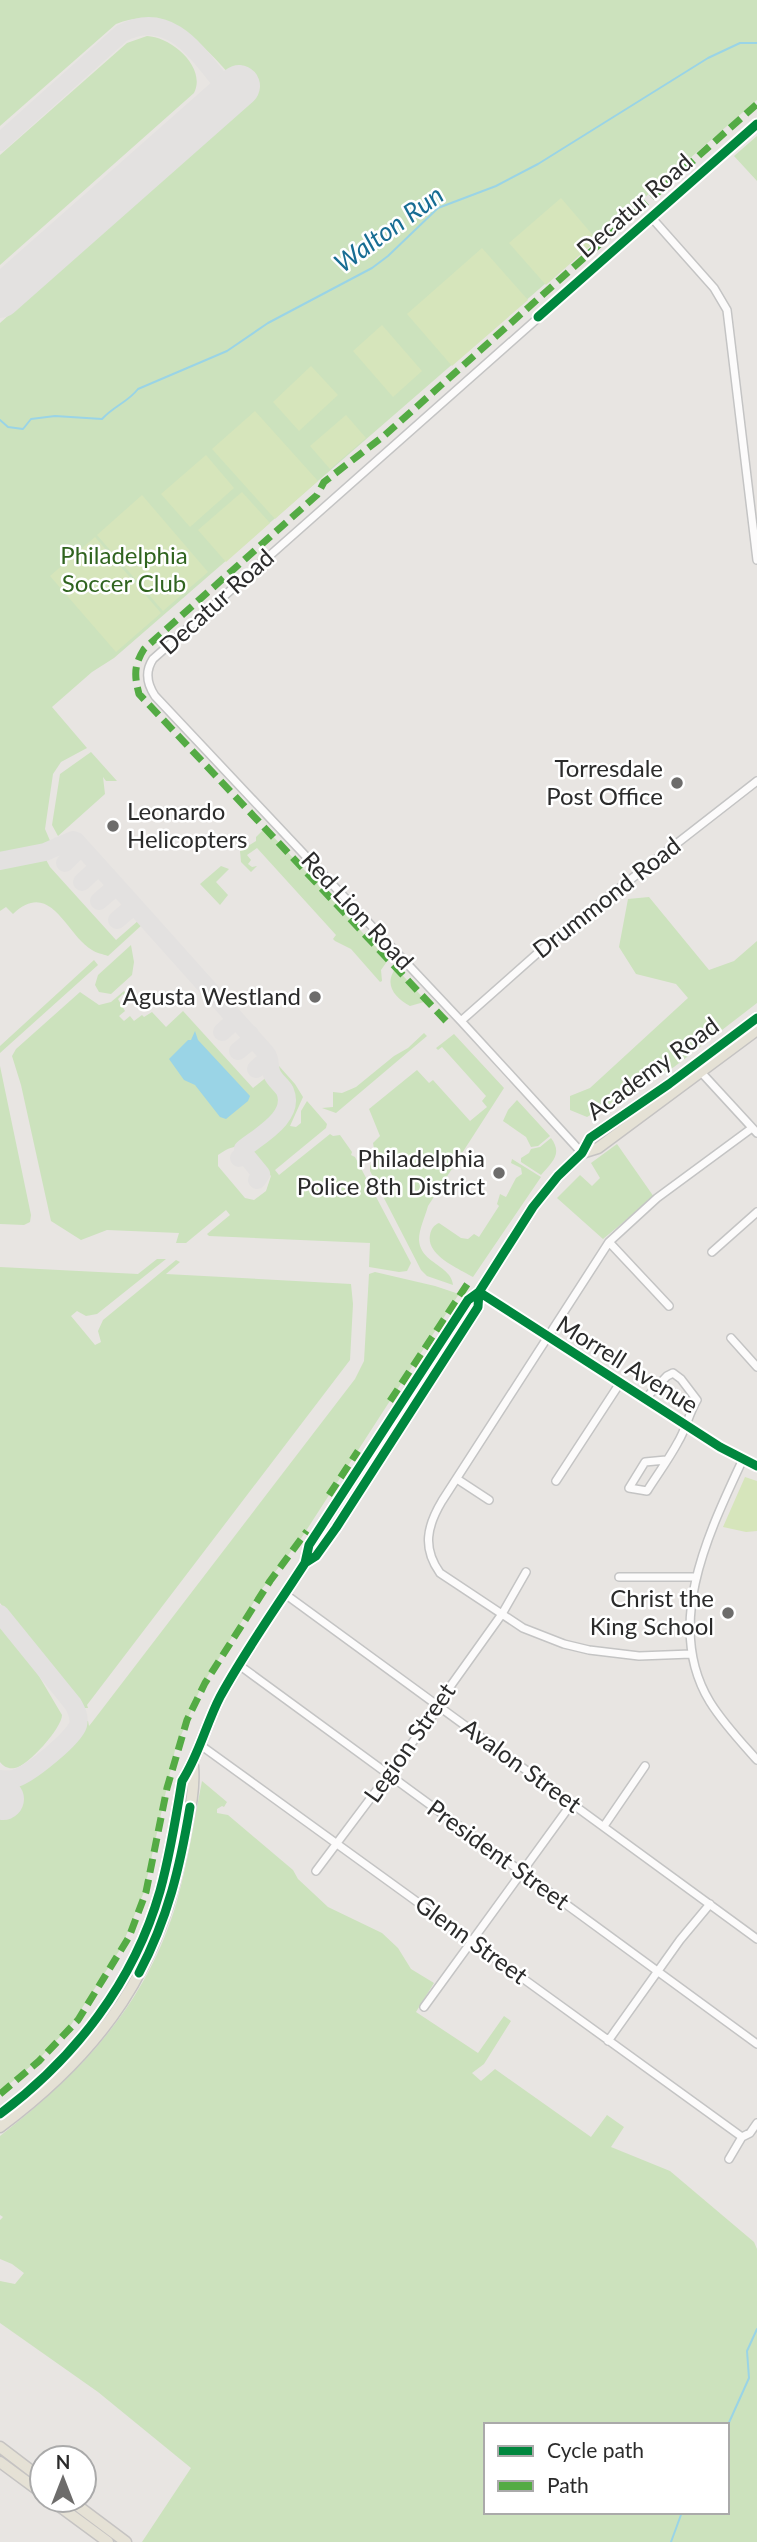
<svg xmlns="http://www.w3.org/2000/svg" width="757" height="2542" viewBox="0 0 757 2542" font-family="Lato,sans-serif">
  <rect width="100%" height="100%" fill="#e8e5e2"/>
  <path fill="#cce2bd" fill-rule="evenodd" d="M0,0H757V100L114,658L92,672L52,707L87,748L61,762L53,774L45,829L51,843L43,847L0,856V323L251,100C217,61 176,0 116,24L0,126Z
    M147,36C171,37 207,67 194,93L0,265V155L127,43Z
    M757,136V181L734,156Z
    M91,752L117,781H106L103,777L105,794L58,836L52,825L60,774Z
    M262,831L269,832L388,960L381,970L382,981L380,982L351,949L335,941L333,939L336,935L257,848L247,855L251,860L248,864L252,867L257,866L251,872L241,862L240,851L256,841V837Z
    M44,856L50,867L116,940L139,920L143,924L108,956C103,954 96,953 92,950C66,935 51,878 13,914L6,907L0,911V865Z
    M221,866L229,869L216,882L228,895L220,905L200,884Z
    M649,897L709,970L734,961L757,941V1003L674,1067L587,1117L570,1110V1096L590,1088L688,998L676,984L636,974L619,947L628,899Z
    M131,945L134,962L132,975L111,994L99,992L95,985L98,975Z
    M94,960L98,965L0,1053V1046Z
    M396,968L426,1001L424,1002L410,1006C395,998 383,984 396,968Z
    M124,991L130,997L128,999L123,994L118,999L125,1011L119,1016L124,1021L130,1016L134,1021L142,1015L144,1017L152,1012L166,1027L183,1011L253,1088L268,1076C287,1098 290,1106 265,1126C259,1131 251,1140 243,1144C232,1148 229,1147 218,1155V1166L245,1198L254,1200L266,1191L271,1176L249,1149C281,1123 310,1111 274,1071L279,1066L295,1084L303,1097L290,1126L296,1127L301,1123V1111L307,1101L327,1124L326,1128L275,1170L279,1175L330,1134L333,1136L340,1135L352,1152L351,1155L355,1157L411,1263L407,1271L399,1272L369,1267L370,1243L209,1236L207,1234L230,1215L226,1210L186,1243H176L179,1233L107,1230L81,1240L51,1221L21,1085L12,1056L16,1049L80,992L99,1005L111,1002Z
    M424,1033L427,1036L336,1113L322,1108L333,1107V1092L342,1093L356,1087L394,1056L408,1048Z
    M454,1034L504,1088L428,1206C425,1217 419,1229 419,1240C420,1263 451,1265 453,1285L427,1276L421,1270L370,1171V1166L376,1159L373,1143L380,1136L369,1109L417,1070L429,1083L433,1080L470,1121L487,1107L482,1101L486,1096L442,1047L438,1050L436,1048Z
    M0,1066L31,1215L30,1222L24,1225L0,1224Z
    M517,1100L550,1136L538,1146L531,1147L526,1137L503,1121L508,1110Z
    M551,1138C563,1154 552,1162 541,1175L521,1162V1158L529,1153L531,1149L540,1147Z
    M617,1144L654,1197L603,1239L557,1198L580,1175L592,1186L600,1178L591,1163Z
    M512,1159L541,1177L473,1277L471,1276C458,1268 426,1255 430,1235C431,1229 434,1225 439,1223L461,1238L468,1239L474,1234L479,1237L499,1206L497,1204L500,1194L506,1197L516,1178L522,1174L521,1168L511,1163Z
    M157,1259H166L97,1314L86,1316L77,1311L71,1316L95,1345L101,1342L98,1331L103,1320L176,1260L180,1262L166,1274L351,1284L353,1304L350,1360L87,1705L88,1708H84L79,1699L0,1603V1267L138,1274Z
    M375,1272L435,1286L459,1294L302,1537L262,1589L201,1687L175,1750L144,1892L121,1948L71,2025L39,2059L0,2092V1802L76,1739L85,1721H88L89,1726L93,1721L355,1379L364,1361L369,1274Z
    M0,1625L33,1666L62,1715C62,1728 28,1766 15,1768C8,1769 4,1767 0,1762Z
    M202,1781L227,1802L224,1807L222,1806L217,1809V1813L228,1815L293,1870L298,1879L328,1907L382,1933L398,1948L411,1969L434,1983L416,2012L478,2053L504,2016L511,2021L484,2064L472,2073L481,2081L495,2069L591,2137L607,2115L624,2127L611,2147L670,2171L754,2242L757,2249V2542H142L191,2468L98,2392L0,2323V2281L15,2284L24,2273L12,2264L0,2259V2220L3,2217L0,2215V2136C82,2072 147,2004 177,1901C188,1862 194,1821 202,1781ZM486,2425H727V2512H486Z"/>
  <path fill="#d6e5bb" d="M561,198L597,240L546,285L509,243Z
    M482,248L528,300L452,366L407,314Z
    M382,325L422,371L393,397L353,351Z
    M311,366L338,395L299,431L273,402Z
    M255,411L318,481L275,519L212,449Z
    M346,415L366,438L330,469L310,446Z
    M206,455L234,488L190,527L161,494Z
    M242,492L270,523L226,562L198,530Z
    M142,495L208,572L163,611L97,535Z
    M95,537L161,613L116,652L50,576Z
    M745,1477L757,1481V1531L746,1532L723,1527Z"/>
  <path fill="#9ad4e6" d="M195,1031L198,1040L250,1096L248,1101L226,1119L220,1117L195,1085L184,1080L169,1059L188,1040H191Z"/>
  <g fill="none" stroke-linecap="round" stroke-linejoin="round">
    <path stroke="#9ad4e6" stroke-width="2" d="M0,420L8,427L23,429L31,419L55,416L102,419C114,406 128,402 138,389L227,351L268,323L372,268L388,256L438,208L496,186L538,164L708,58L740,43H757
      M727,2427L749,2378L747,2351L757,2329
      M671,2542L682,2512"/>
    <path stroke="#e3e1e0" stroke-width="18" d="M0,142L122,33C174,7 201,60 231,94
      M58,846L72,847L75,850L74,854L65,863
      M0,861L45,852L73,840L76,841L131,902V908L117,920
      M82,882L96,869V863
      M99,901L113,889V882
      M131,902L266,1053L267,1059L256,1069
      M222,1032L232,1023L233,1016
      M238,1051L249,1042L250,1034
      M243,1152L261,1174L257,1180
      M239,1158L243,1154V1149C259,1136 296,1117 285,1091C282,1085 275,1081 272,1074C268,1067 272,1060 266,1053
      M0,1614L73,1704C77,1711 80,1717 78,1725C74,1738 30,1774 16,1778C11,1780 5,1779 0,1779"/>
    <path stroke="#e3e1e0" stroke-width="42" d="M0,297L239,86
      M0,1796L3,1799"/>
    <defs>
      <path id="minor" d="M651,217L714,288L727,310L757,560
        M461,1021L549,943L757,781
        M700,1071L757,1133
        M582,1153L461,1021L155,696C147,684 145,671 153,659L757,124
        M609,1242L669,1306
        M712,1252L757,1212
        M479,1292L720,1447L757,1466
        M731,1338L757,1367
        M645,1399L667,1376L673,1373L681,1379L697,1400C689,1413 686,1429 678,1442C669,1459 657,1475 647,1491L629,1488L645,1462L666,1460
        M743,1459C709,1532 663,1625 710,1702C723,1723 741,1742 757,1760
        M457,1479L489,1500
        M556,1481L620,1383
        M619,1577H696
        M285,1594L757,1939
        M691,1654L639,1656L589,1650L564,1644L523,1628L440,1573C422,1548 427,1526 442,1501L609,1242L657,1198L752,1128
        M239,1665L757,2044
        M199,1744L742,2137
        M604,1826L645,1766
        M316,1871L439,1707L442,1698L502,1614L526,1572
        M424,2007L572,1803
        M608,2041L680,1940L710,1904
        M729,2159L742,2137L750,2133L757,2123"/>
      <path id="major" d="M582,1153L598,1148L757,1030
        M305,1563L316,1556L336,1528L478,1307L479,1292
        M0,2114C75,2058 134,1982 160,1891C170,1855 176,1818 182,1781C199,1755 206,1724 220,1697C245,1651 276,1608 305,1563L309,1545L468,1300L479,1292L533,1207L558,1176L582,1153L590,1138L669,1084L757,1018
        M0,2127C102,2051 162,1967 184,1839C189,1815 195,1791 193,1766
        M0,2447L42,2479
        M0,2462L42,2493
        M51,2500L108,2542
        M70,2500L126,2542"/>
    </defs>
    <use href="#minor" stroke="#c4c4c4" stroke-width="10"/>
    <use href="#major" stroke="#c5c3c2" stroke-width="13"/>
    <use href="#minor" stroke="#fcfbfb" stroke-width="7"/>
    <use href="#major" stroke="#e5e1d5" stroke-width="10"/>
    <path stroke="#54ab44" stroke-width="7" stroke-dasharray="14 7" stroke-linecap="butt" d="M446,1021L139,694C134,675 134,665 144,649L317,495L324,482L385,435L757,104
      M390,1401L470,1280
      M329,1495L358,1451
      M0,2094L39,2061L78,2020L129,1937L146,1892L167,1788L187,1720L205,1683L270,1581L307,1531"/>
    <defs>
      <path id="cycleway" d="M538,317L757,124
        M479,1292L720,1447L757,1466
        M305,1563L316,1556L336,1528L478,1307L479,1292
        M139,1973C168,1918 180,1867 190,1807
        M0,2114C75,2058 134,1982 160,1891C170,1855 176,1818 182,1781C199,1755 206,1724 220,1697C245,1651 276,1608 305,1563L309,1545L468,1300L479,1292L533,1207L558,1176L582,1153L590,1138L669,1084L757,1018"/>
    </defs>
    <use href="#cycleway" stroke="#fff" stroke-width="13"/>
    <use href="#cycleway" stroke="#00873e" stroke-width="9"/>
  </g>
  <g fill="#6d6c6b" stroke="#fff" stroke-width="2.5">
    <circle cx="677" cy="783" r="7"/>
    <circle cx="113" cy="826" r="7"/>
    <circle cx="315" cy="997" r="7"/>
    <circle cx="499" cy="1173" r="7"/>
    <circle cx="728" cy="1613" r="7"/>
  </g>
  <g text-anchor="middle" stroke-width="5" stroke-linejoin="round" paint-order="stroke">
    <g font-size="24" fill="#2b2b2b" stroke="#fff">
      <text transform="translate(635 206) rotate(-41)" y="8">Decatur Road</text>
      <text transform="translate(217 602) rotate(-42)" y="8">Decatur Road</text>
      <text transform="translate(607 898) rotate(-38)" y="8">Drummond Road</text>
      <text transform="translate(357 911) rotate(47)" y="8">Red Lion Road</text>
      <text transform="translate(653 1069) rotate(-36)" y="8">Academy Road</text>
      <text transform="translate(627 1365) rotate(32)" y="8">Morrell Avenue</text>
      <text transform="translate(410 1743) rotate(-55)" y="8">Legion Street</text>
      <text transform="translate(521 1766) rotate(36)" y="8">Avalon Street</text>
      <text transform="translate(498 1855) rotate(36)" y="8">President Street</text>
      <text transform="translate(471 1940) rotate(36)" y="8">Glenn Street</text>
    </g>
    <g font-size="24" fill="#30641f" stroke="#fff">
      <text x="124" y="564">Philadelphia<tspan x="124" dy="28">Soccer Club</tspan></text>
    </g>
    <g font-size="24" fill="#2b2b2b" stroke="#fff" text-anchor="end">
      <text x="663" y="777">Torresdale<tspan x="663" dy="28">Post Office</tspan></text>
      <text x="127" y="820" text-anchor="start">Leonardo<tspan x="127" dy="28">Helicopters</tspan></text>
      <text x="301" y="1005">Agusta Westland</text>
      <text x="485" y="1167">Philadelphia<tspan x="485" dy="28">Police 8th District</tspan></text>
      <text x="714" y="1607">Christ the<tspan x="714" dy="28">King School</tspan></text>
    </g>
    <g font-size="26" font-style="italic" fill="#176d93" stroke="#fff">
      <text transform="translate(389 229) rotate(-36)" y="9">Walton Run</text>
    </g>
  </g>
  <rect x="484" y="2423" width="245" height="91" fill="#ffffff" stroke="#aaaaaa" stroke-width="2"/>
  <rect x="498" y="2446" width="35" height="10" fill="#00873e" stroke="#aaaaaa" stroke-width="2"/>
  <text x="547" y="2458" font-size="21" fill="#2b2b2b">Cycle path</text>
  <rect x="498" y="2481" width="35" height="10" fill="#54ab44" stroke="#aaaaaa" stroke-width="2"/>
  <text x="547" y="2493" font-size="21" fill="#2b2b2b">Path</text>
  <g transform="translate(63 2479)"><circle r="33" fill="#ffffff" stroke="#aaaaaa" stroke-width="2"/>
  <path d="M0-5L12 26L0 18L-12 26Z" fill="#6d6c6b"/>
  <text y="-10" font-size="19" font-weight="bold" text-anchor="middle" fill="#2b2b2b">N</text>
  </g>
</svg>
